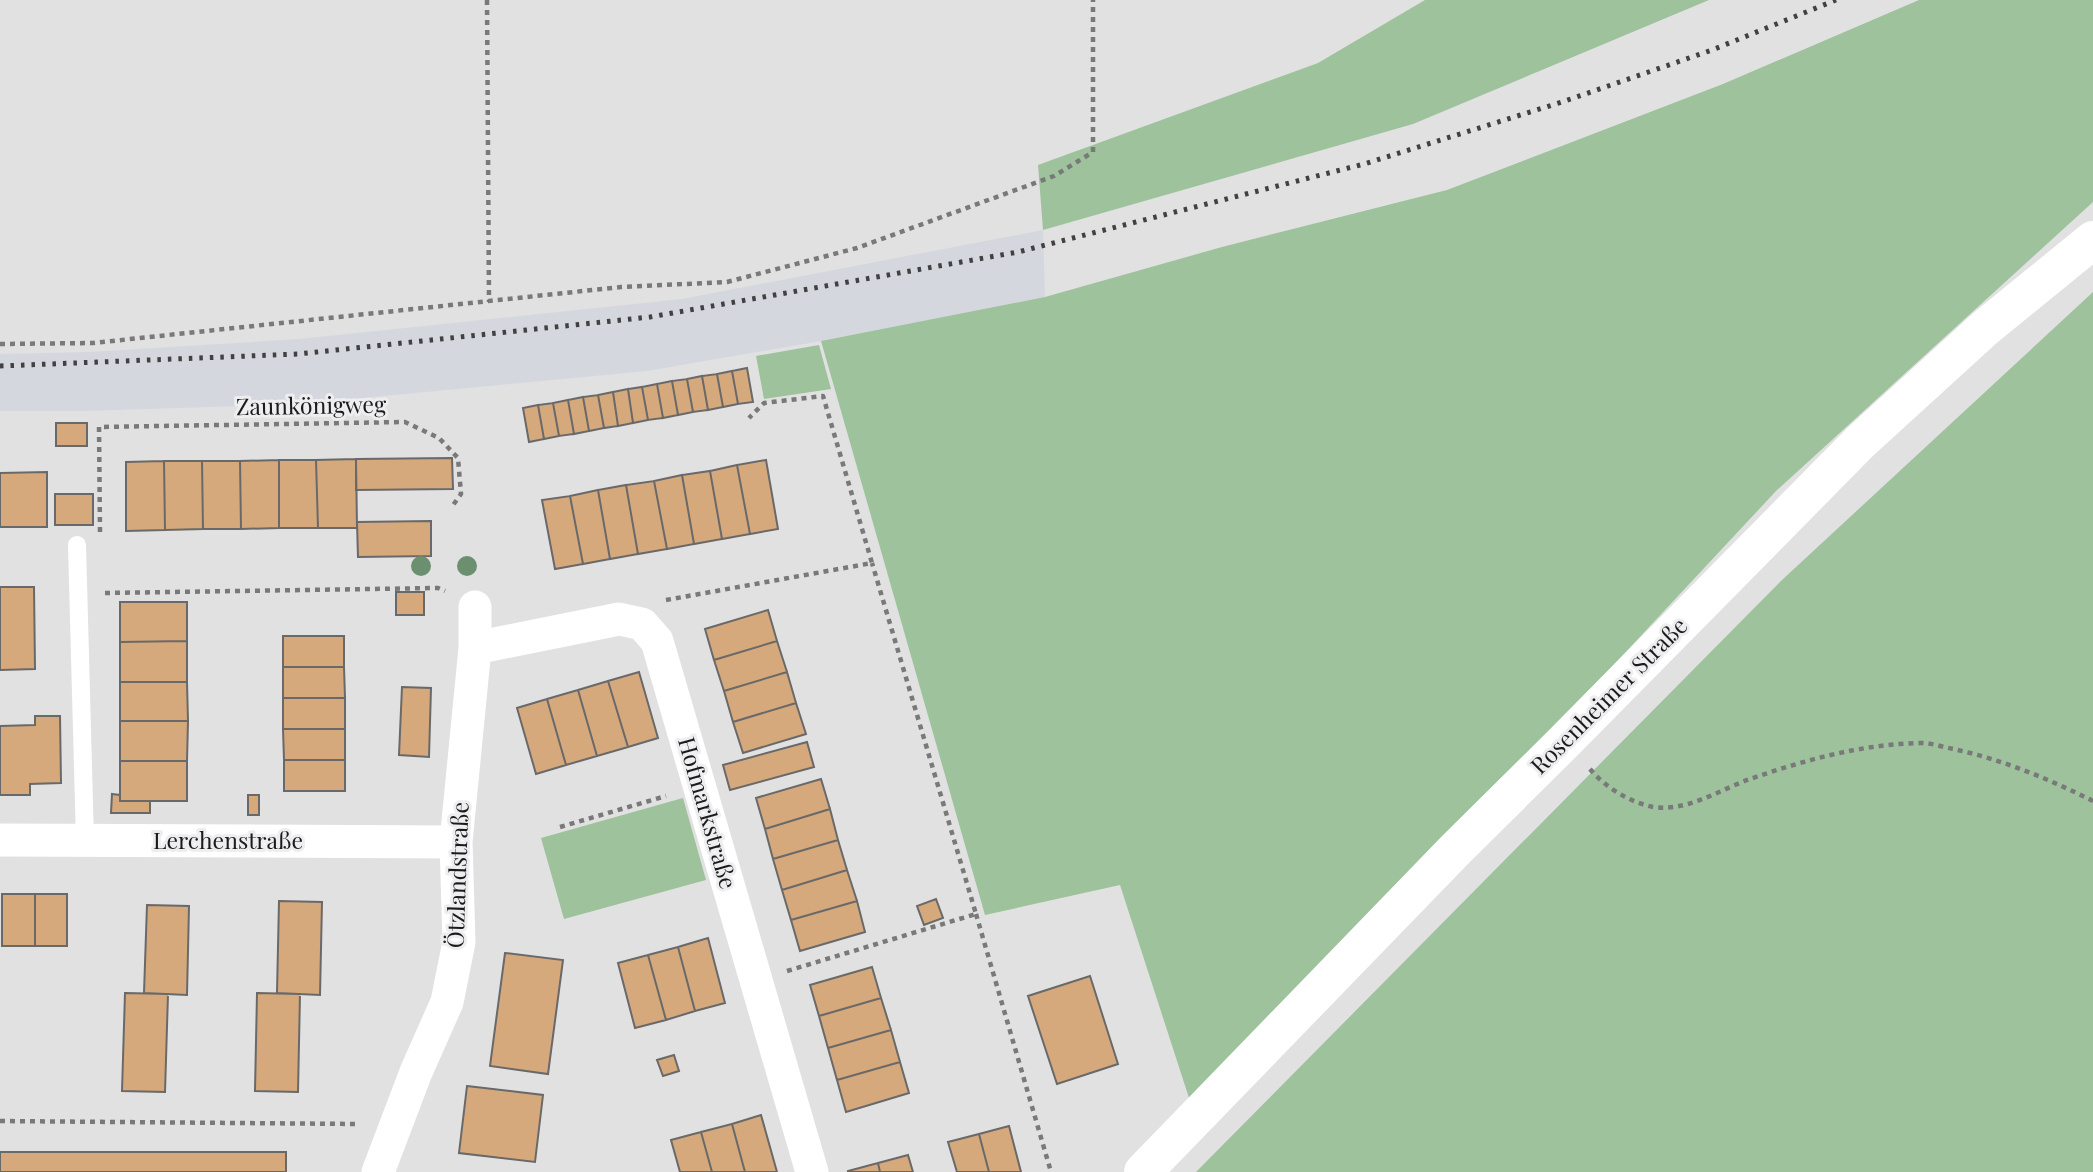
<svg xmlns="http://www.w3.org/2000/svg" width="2093" height="1172" viewBox="0 0 2093 1172" font-family="'Playfair Display',serif">
  <rect width="100%" height="100%" fill="#e1e1e2"/>
  <path fill="#d5d7df" d="M1043,230L1045,297L821,341L647,371L300,404L85,411H0V354L89,352L299,339L682,299Z"/>
  <path fill="#9dc29c" d="M1425,0H1709L1413,124L1043,230L1038,165L1318,63Z
    M1919,0H2093V202L1776,491L1469,820L1190,1101L1120,885L985,915L821,341L1045,297L1222,247L1447,190L1723,84Z
    M2093,292V1172H1196L1782,580Z
    M819,345L831,389L764,399L756,356Z
    M683,798L706,880L564,919L541,838Z"/>
  <path fill="#d6a97d" stroke="#6a6969" stroke-width="2" d="M747,368L753,402L738,404L732,371Z
    M732,371L738,404L723,407L717,374Z
    M717,374L723,407L708,410L702,376Z
    M702,376L708,410L693,412L687,379Z
    M687,379L693,412L678,415L672,381Z
    M672,381L678,415L663,418L657,384Z
    M657,384L663,418L648,420L642,387Z
    M642,387L648,420L633,423L628,389Z
    M628,389L633,423L618,426L613,392Z
    M613,392L618,426L604,428L598,395Z
    M598,395L604,428L589,431L583,397Z
    M583,397L589,431L574,434L568,400Z
    M568,400L574,434L559,436L553,403Z
    M553,403L559,436L544,439L538,405Z
    M538,405L544,439L529,442L523,408Z
    M56,423H87V446H56Z
    M452,458L453,489L356,490V459Z
    M356,459L357,528H318L316,460Z
    M279,460V528L241,529L240,461Z
    M279,460H316L318,528H279Z
    M766,460L778,529L750,534L737,465Z
    M164,461H202L203,529L165,530Z
    M164,461L165,530L126,531V462Z
    M202,461H240L241,529H203Z
    M737,465L750,534L722,539L710,471Z
    M710,471L722,539L694,544L682,475Z
    M47,472V527H0V473Z
    M682,475L694,544L667,549L654,481Z
    M654,481L667,549L638,554L626,485Z
    M626,485L638,554L610,559L598,490Z
    M598,490L610,559L583,564L570,496Z
    M55,494H93V525H55Z
    M570,496L583,564L555,569L542,500Z
    M431,521V556L358,557L357,522Z
    M0,587H34L35,669L0,670Z
    M396,592H424V615H396Z
    M120,602H187V641L120,642Z
    M768,610L777,641L714,660L705,629Z
    M283,636H344V667H283Z
    M187,641V682H120V642Z
    M777,641L787,672L724,691L714,660Z
    M283,667H344L345,698H283Z
    M639,672L658,738L628,747L608,681Z
    M787,672L796,703L733,722L724,691Z
    M608,681L628,747L597,756L578,690Z
    M120,682H187L188,721H120Z
    M402,687L431,688L429,757L399,755Z
    M578,690L597,756L566,765L547,699Z
    M283,698H345V729H283Z
    M547,699L566,765L536,774L517,708Z
    M796,703L806,734L743,753L733,722Z
    M35,716H60L61,783L30,784V795H0V726L35,725Z
    M120,721H188L187,761H120Z
    M283,729H345V760H284Z
    M807,742L814,767L730,790L723,765Z
    M284,760H345V791H284Z
    M120,761H187V801H120Z
    M821,779L830,809L765,829L756,798Z
    M112,794L120,795V801H150V813H111Z
    M248,795H259V815H248Z
    M830,809L838,840L773,859L765,829Z
    M838,840L847,870L782,890L773,859Z
    M847,870L857,901L791,920L782,890Z
    M2,894H35V946H2Z
    M35,894H67V946H35Z
    M936,899L943,918L924,925L917,906Z
    M279,901L322,902L320,995L277,993Z
    M857,901L865,932L800,951L791,920Z
    M147,905L189,906L187,995L144,993Z
    M708,938L725,1003L695,1011L678,947Z
    M678,947L695,1011L666,1020L648,955Z
    M505,953L563,960L548,1074L490,1066Z
    M648,955L666,1020L635,1028L618,963Z
    M872,967L881,998L819,1016L810,985Z
    M1090,976L1118,1064L1057,1084L1028,996Z
    M125,993L168,994L165,1092L122,1091Z
    M257,993L300,994L298,1092L255,1091Z
    M881,998L891,1030L828,1048L819,1016Z
    M891,1030L900,1062L837,1080L828,1048Z
    M674,1055L679,1071L663,1076L657,1060Z
    M900,1062L909,1093L846,1112L837,1080Z
    M467,1086L543,1095L535,1162L459,1153Z
    M761,1115L777,1172H745L732,1124Z
    M732,1124L745,1172H712L701,1132Z
    M1009,1126L1021,1172H989L979,1134Z
    M701,1132L712,1172H680L671,1140Z
    M979,1134L989,1172H957L948,1142Z
    M0,1152H286V1172H0Z
    M908,1155L913,1172H880L878,1163Z
    M878,1163L880,1172H848V1171Z"/>
  <g fill="none" stroke-linecap="round" stroke-linejoin="round">
    <path stroke="#797979" stroke-width="4.5" stroke-dasharray="5 5" stroke-linecap="butt" d="M487,0L489,302
      M0,344L93,343L621,287L727,282L857,248L1054,176L1093,152V0
      M100,532L99,427L405,422L439,438L458,458L461,494L451,508
      M105,593L438,588L445,591
      M666,600L872,563L823,396L764,403L749,418
      M1590,769C1605,787 1629,802 1653,807C1687,812 1719,790 1750,779C1805,760 1862,744 1921,743C1932,743 1943,747 1953,749C2001,759 2049,779 2093,801
      M560,827L666,796
      M976,914L1051,1172
      M787,971L976,914L872,563
      M0,1121L359,1124"/>
    <path stroke="#fff" stroke-width="18" d="M77,545L85,841"/>
    <path stroke="#fff" stroke-width="33" d="M475,648L619,619L642,624L657,641L812,1172
      M0,840L456,842
      M378,1172L416,1072L447,1002L459,942L456,842L475,648V607"/>
    <path stroke="#fff" stroke-width="38" d="M1143,1172L1455,850L1565,741L1860,442L1985,328L2093,240"/>
    <path stroke="#414141" stroke-width="5" stroke-dasharray="3.5 7" stroke-linecap="butt" d="M0,366L298,354L650,317L1018,252L1364,164L1562,102L1712,50L1836,0"/>
  </g>
  <g fill="#6c8f70">
    <circle cx="421" cy="566" r="10"/>
    <circle cx="467" cy="566" r="10"/>
  </g>
  <g text-anchor="middle" stroke-width="6" stroke-linejoin="round" paint-order="stroke">
    <g font-size="23" fill="#1b1b1b" stroke="#eeeef0">
      <text transform="translate(311 406) rotate(-1)" y="8">Zaunkönigweg</text>
      <text transform="translate(1609 696) rotate(-45)" y="8">Rosenheimer Straße</text>
      <text transform="translate(707 813) rotate(74)" y="8">Hofmarkstraße</text>
      <text x="228" y="849">Lerchenstraße</text>
      <text transform="translate(458 875) rotate(-88)" y="8">Ötzlandstraße</text>
    </g>
  </g>
</svg>
